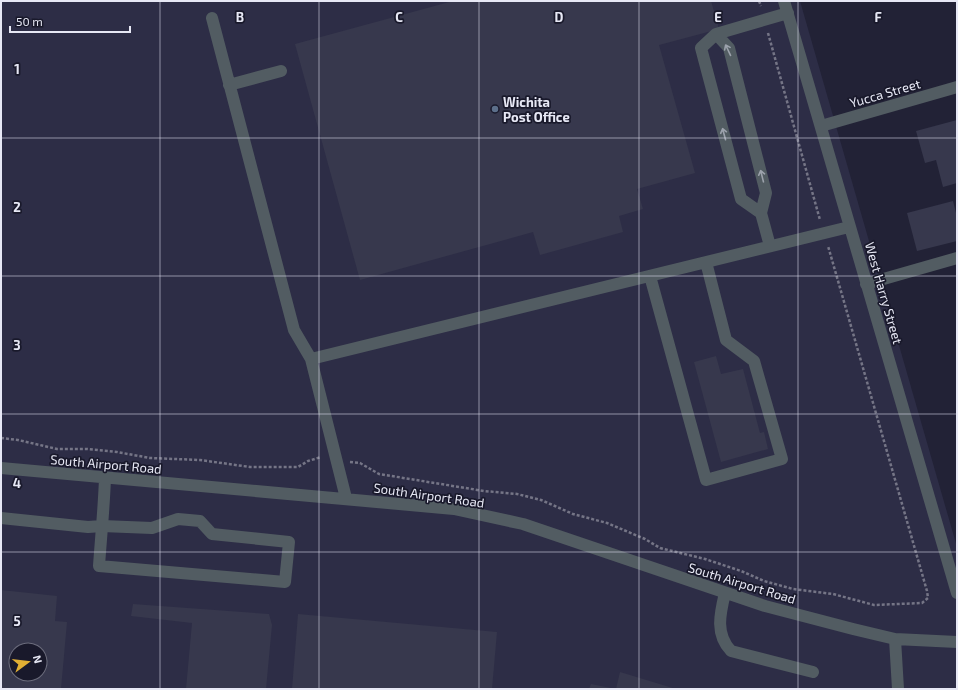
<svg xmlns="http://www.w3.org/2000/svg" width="958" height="690" viewBox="0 0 958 690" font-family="'Exo 2',sans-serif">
  <rect width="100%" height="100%" fill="#222236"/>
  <path fill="#2d2d46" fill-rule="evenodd" d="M1,1H800L957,547V689H1ZM16,650H40V674H16Z"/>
  <path fill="#37384d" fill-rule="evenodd" d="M453,1H711L719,29L659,45L695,173L637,189L643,209L619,216L623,232L540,255L533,232L360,280L295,44Z
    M957,120V183L943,187L936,160L925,163L916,131Z
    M953,201L957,217V241L917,251L907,213Z
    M716,356L721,374L743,369L760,433L764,432L768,449L721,462L694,362Z
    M1,590L57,596L55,621L67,622L61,689H1ZM16,650H40V674H16Z
    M133,604L269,614L272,625L266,689H186L192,623L131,616Z
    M298,614L497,632L492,689H292Z
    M620,672L676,689H616Z
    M591,684L611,688V689H589Z"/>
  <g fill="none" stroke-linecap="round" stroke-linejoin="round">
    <path stroke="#757586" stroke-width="2.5" stroke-dasharray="3 2" stroke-linecap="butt" d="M759,1L761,6
      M768,33L820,220
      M1,438L18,440L57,449H87L117,452L150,458L200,460L250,467H298L308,461L321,457
      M350,462L360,463L379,474L484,491L517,494L541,500L573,514L607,523L645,539L660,548L705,559L741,571L764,581L793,589L833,594L874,605L922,603L928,598L927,591L828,246"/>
    <path stroke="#525c62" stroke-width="12" d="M784,1L957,593
      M212,18L294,330L311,359
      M716,34L729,48L766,193L761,213L770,246
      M229,85L281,71
      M821,126L957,87
      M761,213L741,199L701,48L716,34L788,13
      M650,276L706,480L782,459L754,361L726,340L706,262
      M866,284L957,258
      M1,468L454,509L523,524L765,606L853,629L895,639L957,642
      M346,498L311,359L849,227
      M1,518L88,527L102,526L152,528L178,519L200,521L212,534L289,542L285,582L99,566C101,537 104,507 105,478
      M725,593C720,614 715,634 731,651L813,672
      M895,639L898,689"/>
  </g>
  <defs><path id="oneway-shaft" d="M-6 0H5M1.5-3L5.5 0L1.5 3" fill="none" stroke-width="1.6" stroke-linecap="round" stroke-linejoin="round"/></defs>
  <g stroke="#9ca2ac">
    <use href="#oneway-shaft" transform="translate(728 50) rotate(-115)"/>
    <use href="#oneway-shaft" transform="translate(724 134) rotate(-105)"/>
    <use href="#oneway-shaft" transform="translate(762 176) rotate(-104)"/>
  </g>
  <path fill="none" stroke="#e7e8f5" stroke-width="1" stroke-opacity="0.55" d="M160,1V689M319,1V689M479,1V689M639,1V689M798,1V689M1,138H957M1,276H957M1,414H957M1,552H957"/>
  <circle fill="#5c6f8a" stroke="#19192b" stroke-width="1.5" cx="495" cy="109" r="4"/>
  <g text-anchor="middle" stroke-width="3.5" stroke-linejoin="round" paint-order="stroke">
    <g font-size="13" fill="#e7e8f5" stroke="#19192b">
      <text transform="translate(885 93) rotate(-16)" y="5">Yucca Street</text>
      <text transform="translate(884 293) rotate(74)" y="5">West Harry Street</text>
      <text transform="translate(106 464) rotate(5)" y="5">South Airport Road</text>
      <text transform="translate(429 495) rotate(8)" y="5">South Airport Road</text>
      <text transform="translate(742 583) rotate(17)" y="5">South Airport Road</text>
    </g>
    <g font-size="13" font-weight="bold" fill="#e7e8f5" stroke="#19192b" text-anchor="start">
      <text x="503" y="107">Wichita<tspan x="503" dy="15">Post Office</tspan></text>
    </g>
  </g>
  <g font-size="13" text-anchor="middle" font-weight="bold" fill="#e7e8f5" stroke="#19192b" stroke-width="3.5" stroke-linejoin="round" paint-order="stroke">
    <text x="240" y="22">B</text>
    <text x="399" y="22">C</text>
    <text x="559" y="22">D</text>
    <text x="718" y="22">E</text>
    <text x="878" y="22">F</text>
    <text x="17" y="74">1</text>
    <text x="17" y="212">2</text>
    <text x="17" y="350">3</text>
    <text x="17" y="488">4</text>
    <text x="17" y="626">5</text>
  </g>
  <rect width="958" height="690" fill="none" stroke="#e7e8f5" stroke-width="4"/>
  <g transform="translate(28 662) rotate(75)"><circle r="19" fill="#19192b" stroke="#6b6c7c"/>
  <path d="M0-3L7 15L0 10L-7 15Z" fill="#e1af34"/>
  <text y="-6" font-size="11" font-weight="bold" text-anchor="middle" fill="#e7e8f5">N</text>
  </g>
  <path d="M10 26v6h120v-6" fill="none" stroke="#e7e8f5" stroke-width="2"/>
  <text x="16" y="26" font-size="12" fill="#e7e8f5" stroke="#19192b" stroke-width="3" paint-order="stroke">50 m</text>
</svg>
